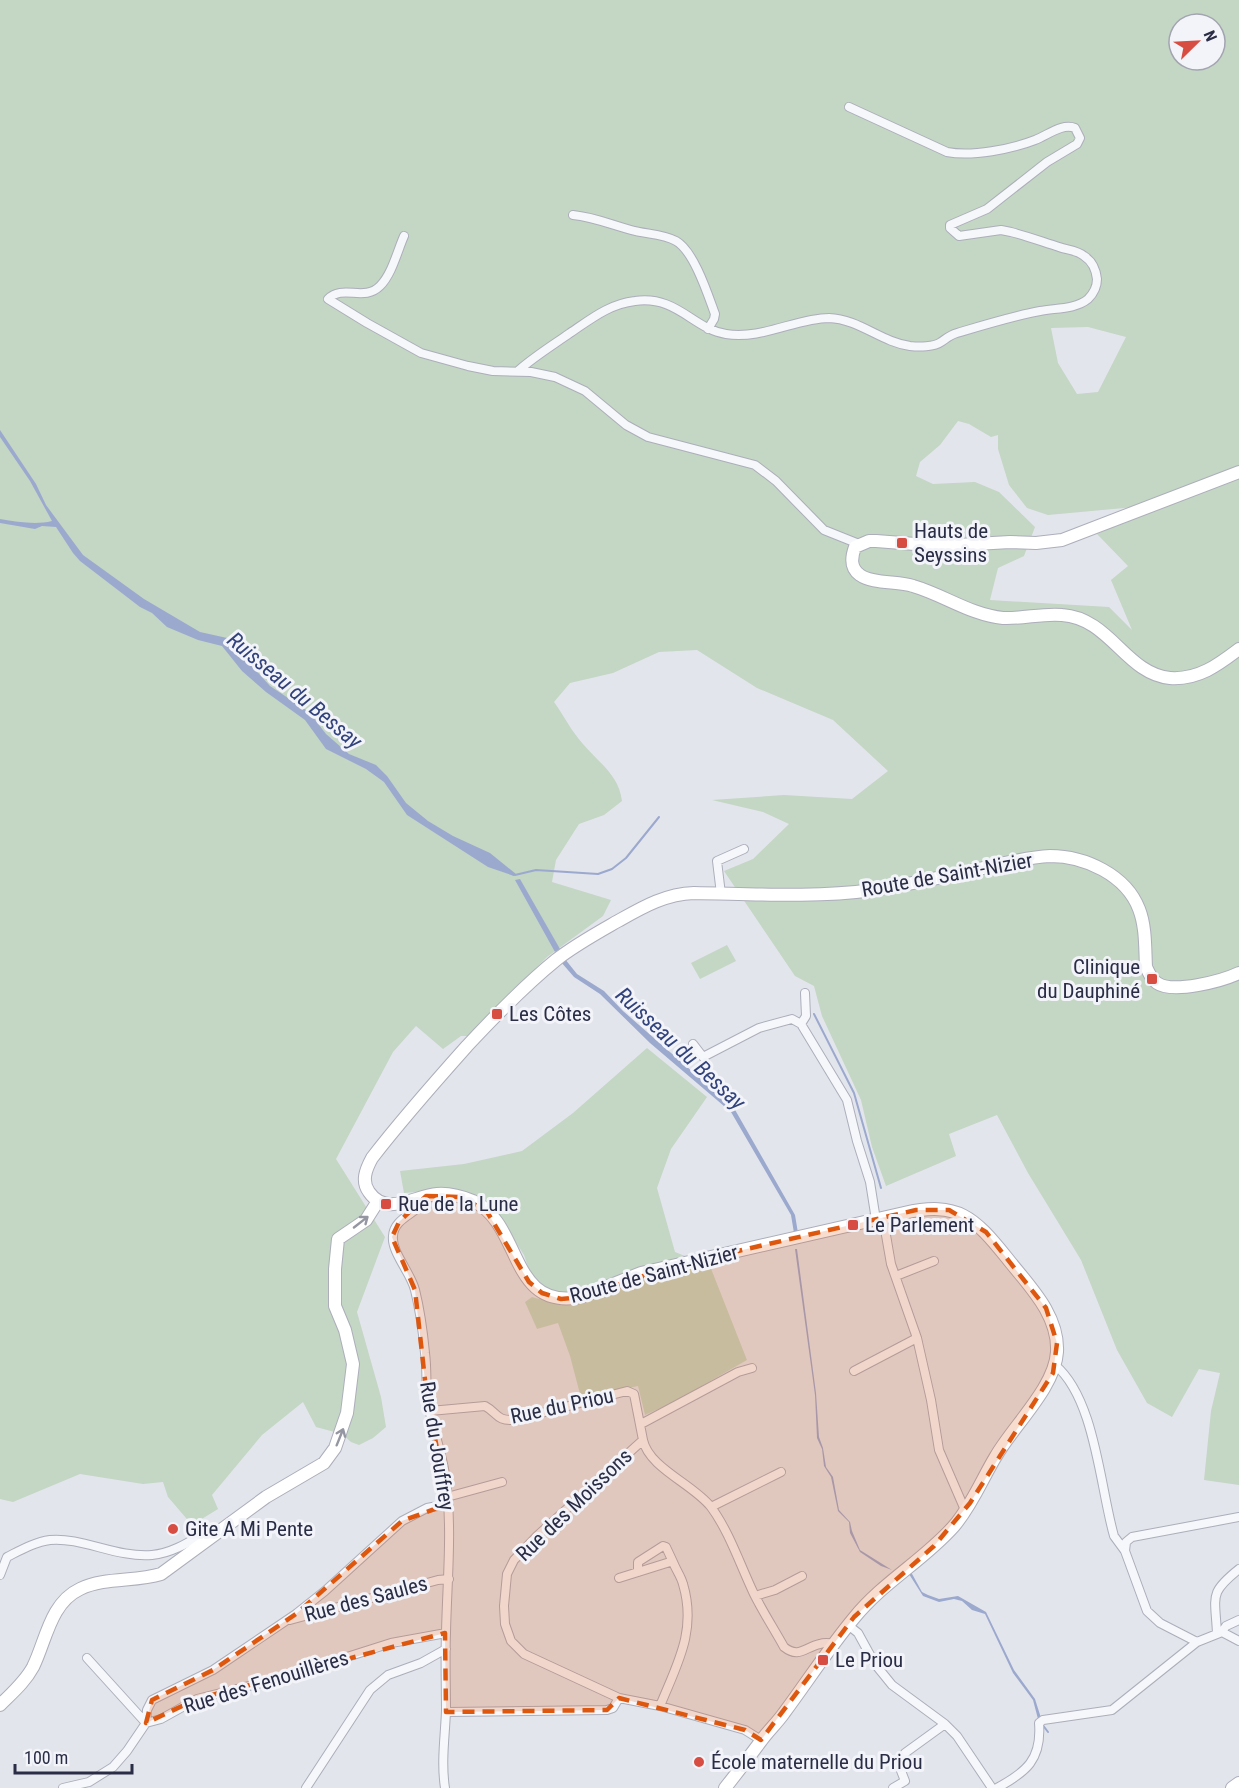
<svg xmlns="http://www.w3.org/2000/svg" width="1239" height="1788" viewBox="0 0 1239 1788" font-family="'Roboto Condensed',sans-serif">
  <rect width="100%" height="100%" fill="#e3e5ec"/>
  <path fill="#c4d6c4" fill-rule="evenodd" d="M0,0H1239V1485L1204,1480L1211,1411L1220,1373L1199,1369L1172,1417L1147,1403L1117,1350L1081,1260L1028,1173L997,1115L949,1134L956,1156L886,1186L872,1147L861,1100L822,1016L814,986L795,976L724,871L753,859L789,824L763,812L712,800L784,795L852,799L888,771L833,720L757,688L697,650L659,652L613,673L570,683L554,702C564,716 572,732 583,744C599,763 619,775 622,801L604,815L579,824L556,860L552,882L611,900L603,916L547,957L469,1036H461L443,1049L416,1026L393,1052L336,1159L385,1237L357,1312L381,1397L386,1427L373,1438L359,1445L351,1442L342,1434L316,1427L303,1402L262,1435L212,1495L218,1509L192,1525L168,1497L163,1482L143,1484L80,1474L13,1502L0,1499ZM1179,24H1215V60H1179ZM1088,327L1126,337L1098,392L1077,394L1058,363L1051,328ZM958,421L969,424L991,437L998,435V449L1009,485L1027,508L1048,515L1135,507L1136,517L1097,534L1128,566L1111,580L1132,630L1109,607L990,600L998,568L1024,556L1035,527L999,492L975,482L933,484L916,476L920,462L940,445Z
    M727,945L736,961L700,979L691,963Z
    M647,1048L707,1097L671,1149L657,1188L675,1252L710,1266L747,1360L674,1402L645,1415L638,1386L581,1398L570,1356L558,1323L537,1329L525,1302L532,1297L539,1299L524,1255L497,1213L451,1189L404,1193L400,1171L464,1164L522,1151L573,1113Z"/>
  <path fill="#9ca9ce" d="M0,430L36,484L46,505L83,555L144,599L200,632L227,638L270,686L309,712L326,734L349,754L376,765L387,776L406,803L428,821L453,836L490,853L516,874L514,876L488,867L407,815L384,782L366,769L326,749L305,720L266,692L242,671L222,646L198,640L167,627L152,613L140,607L80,561L73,553L56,527L42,526L35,529L0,523V519C18,522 36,525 52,521L30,481L0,437Z
    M520,879L560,949L555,952L515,880Z
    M565,959L577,974L604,991L623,1011L734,1108L795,1215L798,1233H794L791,1215L731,1112L650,1043L600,994L574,977L561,962Z
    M795,1249H797L816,1393L819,1437L823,1448L826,1467L833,1477L839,1510L850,1522L852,1531L860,1550L892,1570L881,1566L860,1552L850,1533L849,1522L838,1511L831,1477L824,1466L822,1449L817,1438L815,1395Z
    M911,1572L922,1592L928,1595L939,1599L958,1596L986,1612L1014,1670L1035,1699L1041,1718L1038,1719L1033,1700L1013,1673L985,1614L972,1610L962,1601L954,1599L939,1602L923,1596L909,1574Z"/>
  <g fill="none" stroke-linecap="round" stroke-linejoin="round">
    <path stroke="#9ca9ce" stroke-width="2" d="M512,874L515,875L536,870L598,874L612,869L626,858L659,817
      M814,1014L854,1093L881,1188
      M1042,1724L1048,1732"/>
    <defs>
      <path id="street" d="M573,215C594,217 612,225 631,230C645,234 664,234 676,241C694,251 708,295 715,314L714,319L708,329
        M404,236C397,252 392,274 380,286C364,302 343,284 328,299L367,323L421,353L468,366L493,371L531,372L555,377L585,391L626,425L648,437L755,465L776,481L824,530L859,544
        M519,370C535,356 553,345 570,333C591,319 609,304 635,301C677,295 693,329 726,334C761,340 797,318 829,318C859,319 881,342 910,346C919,347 934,347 941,342C947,338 950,335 957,333C984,325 1013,316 1040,311C1056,308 1076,309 1088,299C1094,293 1097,287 1097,279C1096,270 1092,261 1084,256C1077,250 1067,250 1059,247C1043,242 1027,236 1011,232L1001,230L959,236L950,228V225L987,209L1047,162L1077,144L1080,138L1075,128C1062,123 1048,135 1035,140C1012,149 972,157 947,152L849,107
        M721,894L717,861L744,849
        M805,993L806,1016L801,1024L847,1100L857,1141L870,1182L876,1220
        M693,1044L703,1057L759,1028L792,1019L801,1024
        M426,1196C422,1213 394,1216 393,1236C391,1252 411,1273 415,1290C420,1310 423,1332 425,1353C427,1368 426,1383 427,1398C431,1424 441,1449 445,1474C453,1527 447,1580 446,1633C445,1659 446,1685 446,1711C445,1737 441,1762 445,1788
        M883,1218L891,1264L917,1338L931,1400L939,1450L965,1510
        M896,1276L934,1261
        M1055,1365C1095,1398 1100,1487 1114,1536L1125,1551L1147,1611L1160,1623L1197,1642
        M854,1371L917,1338
        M430,1411L485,1406C498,1413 496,1421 514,1420L627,1391L634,1394L643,1440L537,1536L514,1560L507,1574L504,1606L505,1624L511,1641L524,1654L619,1698L660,1706L745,1730L761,1740
        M641,1424L738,1372L752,1368
        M643,1440C649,1468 693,1484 711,1507C729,1531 741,1567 754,1594C763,1612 774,1629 784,1647C799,1659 805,1647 820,1644C825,1642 830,1643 835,1644
        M447,1497L502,1482
        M711,1507L781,1472
        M1125,1551L1126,1542L1132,1537L1239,1517
        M638,1572V1562L663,1546L666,1547L673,1562
        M0,1575L7,1557C21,1550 35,1542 50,1540C82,1537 117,1558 152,1555C174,1553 192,1540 211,1529L215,1532
        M619,1578L670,1562H673C676,1570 681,1576 683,1584C697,1631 677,1664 660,1706
        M755,1596L775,1590L802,1576
        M290,1620L438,1580L449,1579
        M848,1625L858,1633L875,1664L892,1685L945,1724L957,1736L992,1788
        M1222,1632L1239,1641
        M1217,1633C1215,1595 1209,1593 1239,1569
        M87,1658L146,1723
        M446,1712L607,1710L613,1708L619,1698
        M146,1723L161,1719L197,1699L281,1678L391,1643L446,1633
        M63,1788L89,1782L113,1767L127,1751L146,1723L147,1710L152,1700L213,1670L296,1614L325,1591L402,1521L427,1508L448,1504
        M306,1788L370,1690L388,1675L421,1663L446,1649
        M893,1788L905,1781L898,1763L905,1753L945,1724
        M997,1788C1026,1772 1042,1760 1039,1723L1043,1720L1112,1710L1197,1642L1222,1632L1226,1626L1239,1620"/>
      <path id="secondary" d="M1239,472L1062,540L1036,543L1010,542L941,546L876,541H869L855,547C851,558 850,568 860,575C872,584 899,581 913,586C944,595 971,615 1003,618C1023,619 1043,613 1062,615C1110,618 1126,674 1170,678C1198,680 1218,665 1239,649
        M0,1705C12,1693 25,1682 33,1667C46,1641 50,1603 80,1589C105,1577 135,1582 161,1574L266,1497L324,1463L335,1448L347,1413L353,1364L345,1330L335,1306V1269L338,1239L366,1220L378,1201
        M725,1788C737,1773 749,1757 761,1741C768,1731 777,1723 784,1713C807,1682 829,1648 854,1618C883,1582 924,1560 954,1526C972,1505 982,1479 996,1456C1014,1425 1055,1387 1057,1352C1059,1314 1028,1285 1007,1258C974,1217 958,1201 904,1213L641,1273L581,1297C508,1311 523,1224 473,1201C463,1197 449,1193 437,1194C415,1196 386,1217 369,1192C361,1181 366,1169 372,1158C402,1119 434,1083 467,1046C495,1016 524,986 556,960C575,945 597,933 618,921C643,907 665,894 694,893C753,894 814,898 872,890C909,885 946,876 983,868C1005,863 1028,857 1050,856C1085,856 1126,875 1139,909C1146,927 1145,948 1146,967C1149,973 1151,979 1157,983C1173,994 1222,981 1239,973
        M1232,1788L1239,1783"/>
    </defs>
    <use href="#street" stroke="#acaeba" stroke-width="10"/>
    <use href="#secondary" stroke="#acaeba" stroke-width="14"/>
    <use href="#street" stroke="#f6f7fa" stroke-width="8"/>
    <use href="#secondary" stroke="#fff" stroke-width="12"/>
  </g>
  <defs><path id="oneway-shaft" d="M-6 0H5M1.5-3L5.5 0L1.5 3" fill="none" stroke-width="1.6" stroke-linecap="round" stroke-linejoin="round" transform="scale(1.5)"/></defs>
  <g stroke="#9496a2">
    <use href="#oneway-shaft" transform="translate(361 1222) rotate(-38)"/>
    <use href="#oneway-shaft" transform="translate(340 1437) rotate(-68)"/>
  </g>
  <path fill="#de570f" fill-opacity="0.2" stroke="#de570f" stroke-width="4.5" stroke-dasharray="12 8" stroke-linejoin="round" d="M426,1196L459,1197L486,1210L529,1282L542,1293L561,1299L581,1297L673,1266L916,1210H949L986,1232L1046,1308L1057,1343L1053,1373L970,1503L934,1546L854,1617L761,1740L745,1730L619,1698L607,1710L446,1712L445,1633L197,1699L146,1723L152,1700L213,1670L296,1614L402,1521L448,1504L427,1398L415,1290L392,1237L399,1222Z"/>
  <g fill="#d74d42" stroke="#f3f4f9" stroke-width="2">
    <rect x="896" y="537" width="12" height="12" rx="3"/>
    <rect x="1146" y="973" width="12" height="12" rx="3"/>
    <rect x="491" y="1008" width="12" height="12" rx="3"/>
    <rect x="380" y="1198" width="12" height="12" rx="3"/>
    <rect x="847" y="1219" width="12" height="12" rx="3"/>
    <circle cx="173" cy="1529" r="6"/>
    <rect x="817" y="1654" width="12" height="12" rx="3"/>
    <circle cx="699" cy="1762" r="6"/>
  </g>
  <g text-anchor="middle" stroke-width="6" stroke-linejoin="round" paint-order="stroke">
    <g font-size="21" fill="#2a2d46" stroke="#f3f4f9" text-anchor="start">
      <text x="914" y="538">Hauts de<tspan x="914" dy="24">Seyssins</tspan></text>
      <text x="1140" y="974" text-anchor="end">Clinique<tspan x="1140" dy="24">du Dauphiné</tspan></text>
      <text x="509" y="1021">Les Côtes</text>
      <text x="398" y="1211">Rue de la Lune</text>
      <text x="865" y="1232">Le Parlement</text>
      <text x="185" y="1536">Gite A Mi Pente</text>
      <text x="835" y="1667">Le Priou</text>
      <text x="711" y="1769">École maternelle du Priou</text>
    </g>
    <g font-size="21" fill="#2a2d46" stroke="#f3f4f9">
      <text transform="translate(947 875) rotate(-10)" y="7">Route de Saint-Nizier</text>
      <text transform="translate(654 1274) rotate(-15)" y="7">Route de Saint-Nizier</text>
      <text transform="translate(562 1406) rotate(-12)" y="7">Rue du Priou</text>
      <text transform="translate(437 1446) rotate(81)" y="7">Rue du Jouffrey</text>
      <text transform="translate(574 1505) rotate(-44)" y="7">Rue des Moissons</text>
      <text transform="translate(366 1599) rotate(-15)" y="7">Rue des Saules</text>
      <text transform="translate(266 1682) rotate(-17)" y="7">Rue des Fenouillères</text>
    </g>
    <g font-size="22" font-style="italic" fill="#31427c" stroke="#f3f4f9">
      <text transform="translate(295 690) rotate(40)" y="8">Ruisseau du Bessay</text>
      <text transform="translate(681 1048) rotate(43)" y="8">Ruisseau du Bessay</text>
    </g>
  </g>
  <g transform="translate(1197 42) rotate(66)"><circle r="28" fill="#f3f4f9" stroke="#a3a4b1" stroke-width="1.5"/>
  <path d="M0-4.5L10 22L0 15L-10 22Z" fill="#d74d42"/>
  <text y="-9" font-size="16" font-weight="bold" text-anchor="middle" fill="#2a2d46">N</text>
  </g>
  <path d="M15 1764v9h117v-9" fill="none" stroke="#2a2d46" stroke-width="3"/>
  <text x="24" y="1764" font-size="18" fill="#2a2d46" stroke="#f3f4f9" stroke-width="4.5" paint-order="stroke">100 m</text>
</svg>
